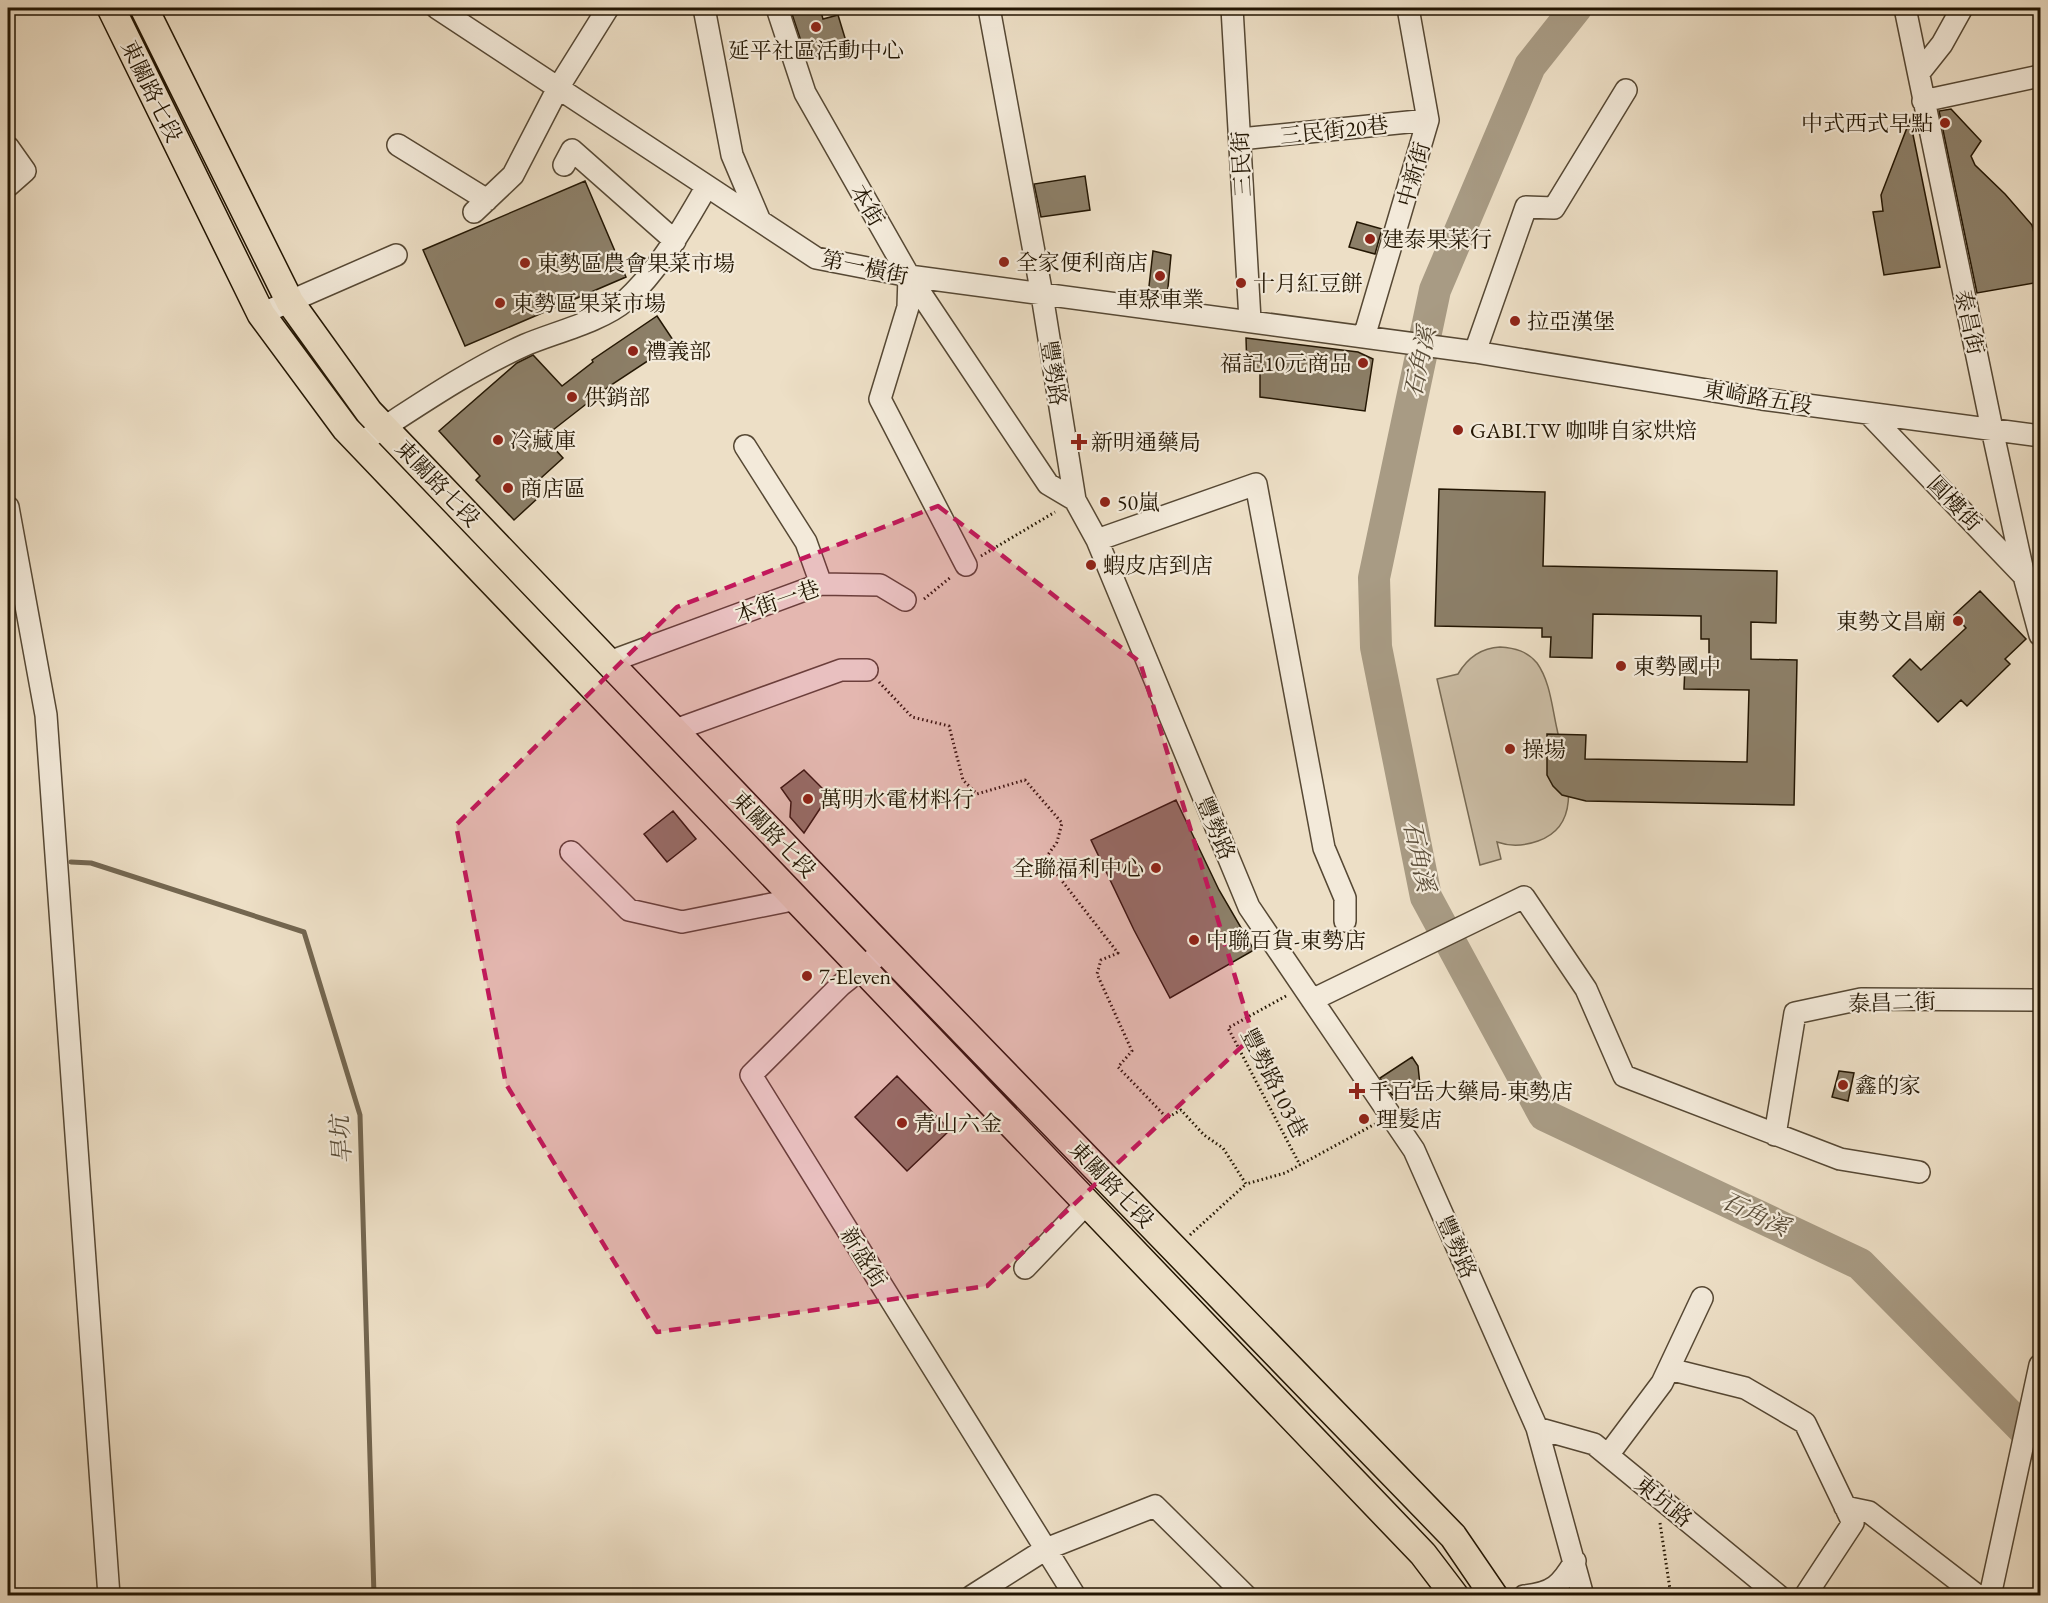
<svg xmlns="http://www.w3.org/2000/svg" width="2048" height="1603" viewBox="0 0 2048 1603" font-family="'EB Garamond','Noto Serif TC',serif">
  <rect width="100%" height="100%" fill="#eddfc6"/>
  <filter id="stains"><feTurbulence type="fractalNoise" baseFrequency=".00333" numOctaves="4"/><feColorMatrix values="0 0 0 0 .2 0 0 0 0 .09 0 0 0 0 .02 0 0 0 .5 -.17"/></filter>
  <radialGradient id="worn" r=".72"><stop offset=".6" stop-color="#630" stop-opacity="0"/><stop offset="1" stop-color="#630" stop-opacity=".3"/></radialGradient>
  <path fill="#cbbda5" stroke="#776a54" stroke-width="1.5" d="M1500,647C1515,648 1527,651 1537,663C1550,681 1552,707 1557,729C1564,765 1587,824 1538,841C1524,846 1511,847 1497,842L1501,859L1480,865L1437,679L1458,674C1468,657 1481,648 1500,647Z"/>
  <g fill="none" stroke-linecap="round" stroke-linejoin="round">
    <path stroke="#736650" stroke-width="5" d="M71,862L91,863L304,932L360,1115L374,1596"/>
    <path stroke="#a89b84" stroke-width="32" d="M1576,8L1530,66L1435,290L1374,578L1376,647L1426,897L1544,1115L1860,1264L2040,1446"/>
  </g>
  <path fill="#8c7f68" stroke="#231603" stroke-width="1.5" d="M790,8H820L823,19L838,15L848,48L807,59Z
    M1951,109L1981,141L1971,156L1975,165L2005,194L2032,225L2040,256V282L1977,293L1939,111Z
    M1910,120L1940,267L1884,275L1873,212L1883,211L1881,195Z
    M1085,176L1090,210L1041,217L1034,184Z
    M585,181L626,277L465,346L423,250Z
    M1357,222L1382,229L1375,254L1349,247Z
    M1153,251L1171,255L1167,298L1148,295Z
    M657,316L675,343L608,387L544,437L563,458L530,488L539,497L514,520L476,480L480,476L439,431L517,363L533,355L562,386L593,362L592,360Z
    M1246,338L1358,352L1373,359L1365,411L1260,397V370H1247Z
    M1439,489L1545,492L1543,566L1777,571L1776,623L1751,622V659L1797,660L1794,805L1586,801L1562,795L1553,786L1547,775V734L1586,735L1585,759L1747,762L1749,690L1684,689L1685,666H1709V639H1701V616L1593,614L1592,658L1550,657L1551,637H1542V628L1435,626Z
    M1980,591L2026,639L2005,659L2010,664L1967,706L1961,700L1938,722L1893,676L1910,659L1921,670L1966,628L1954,615Z
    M804,770L829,795L804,833L790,817L791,802L781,788Z
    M1176,800L1219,890L1254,950L1170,998L1134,930L1091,840Z
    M673,811L696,839L667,862L644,834Z
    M1412,1057L1418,1066L1420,1085L1392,1095L1380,1078Z
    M1839,1071L1854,1073L1848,1101L1832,1097Z
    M897,1076L950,1130L907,1171L855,1117Z"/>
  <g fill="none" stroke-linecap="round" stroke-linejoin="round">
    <defs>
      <path id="minor" d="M437,8L816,258L909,276L1475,352L1762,399L2040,436
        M704,8L732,155L760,221
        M777,8L805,93L909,276L1048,484L1075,500
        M989,8L1042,295L1075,500L1097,540L1249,907L1414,1150L1537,1428L1583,1596
        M1232,8L1250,320
        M1905,8L1992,429L2024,576L2040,635
        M1919,73L1942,44L1962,8
        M1923,101L2040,76
        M1240,139L1428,120
        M398,145L487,200
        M8,147L25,171L8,186
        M564,165L572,150L675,241
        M474,212L513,175L558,88L608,8
        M909,276L908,307L880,399L966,565
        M261,314L396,255
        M1364,337L1428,120L1408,8
        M1475,352L1526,207L1554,208L1626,90
        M1869,414L2024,576
        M360,443C413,409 467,371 525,345C553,333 602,321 625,301C661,268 683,227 707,186
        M745,446L806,542L821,584
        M8,507L46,715L109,1596
        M1097,540L1256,484L1324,848L1345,898V921
        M609,662L821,584L880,585L905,600
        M675,730L841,670H867
        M571,852L629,910L682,922L797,899
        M885,950L841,985L751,1075L1075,1596
        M1312,1000L1524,897L1586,989L1624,1076L1840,1159L1919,1172
        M1775,1135L1795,1013L1861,999L2040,1000
        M1025,1268L1087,1203
        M1669,1369L1745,1388L1805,1423L1853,1523L1805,1596
        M1537,1428L1594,1444L1779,1596
        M1608,1455L1662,1383L1702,1298
        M1845,1507L1869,1512L1978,1596
        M972,1596L1046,1549L1155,1506L1246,1596
        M1524,1596C1553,1593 1561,1585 1575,1561
        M1990,1596L2040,1365"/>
      <path id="major" d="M111,8L261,314L346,429L1423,1554L1455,1596
        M144,8L290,302L369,412L868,933L1453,1536L1494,1596"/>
    </defs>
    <use href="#minor" stroke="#564834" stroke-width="24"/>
    <use href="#major" stroke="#231603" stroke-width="30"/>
    <path stroke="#231603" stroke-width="3" stroke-dasharray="1.5 3" stroke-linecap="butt" d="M981,556L1055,512
      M924,599L951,577
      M879,682L912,717L949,726L963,780L977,794L1025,780L1062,823L1057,842L1045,859L1118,953L1101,960L1097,974L1132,1051L1118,1067L1167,1118L1181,1110L1204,1135L1223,1148L1246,1184L1285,1173L1375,1124
      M1286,996L1228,1028L1300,1165
      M1190,1235L1246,1184
      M1660,1523L1671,1596"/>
    <use href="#minor" stroke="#f3eada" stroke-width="21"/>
    <use href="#major" stroke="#eddfc6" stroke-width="27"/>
  </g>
  <path fill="#c2185b" fill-opacity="0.2" stroke="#c2185b" stroke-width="4.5" stroke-dasharray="12 8" stroke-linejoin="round" d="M938,506L1140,662L1253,1036L987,1286L657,1332L506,1084L456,825L677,607Z"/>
  <g fill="#8f2418" stroke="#f3eada" stroke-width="2">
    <circle cx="816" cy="27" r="6"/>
    <circle cx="1945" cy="123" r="6"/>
    <circle cx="1370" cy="239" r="6"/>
    <circle cx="1004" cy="262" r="6"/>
    <circle cx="525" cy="263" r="6"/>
    <circle cx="1160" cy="276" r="6"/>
    <circle cx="1241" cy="283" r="6"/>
    <circle cx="500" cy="303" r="6"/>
    <circle cx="1515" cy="321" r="6"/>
    <circle cx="633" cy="351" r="6"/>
    <circle cx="1363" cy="363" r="6"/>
    <circle cx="572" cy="397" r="6"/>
    <circle cx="1458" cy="430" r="6"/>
    <circle cx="498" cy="440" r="6"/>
    <path d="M1076 433h6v6h6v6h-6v6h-6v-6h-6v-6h6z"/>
    <circle cx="508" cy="488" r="6"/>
    <circle cx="1105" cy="502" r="6"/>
    <circle cx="1091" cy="565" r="6"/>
    <circle cx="1958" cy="621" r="6"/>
    <circle cx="1621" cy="666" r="6"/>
    <circle cx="1510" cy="749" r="6"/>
    <circle cx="808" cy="799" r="6"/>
    <circle cx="1156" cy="868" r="6"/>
    <circle cx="1194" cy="940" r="6"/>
    <circle cx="807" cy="976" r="6"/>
    <circle cx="1843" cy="1085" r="6"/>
    <path d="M1354 1082h6v6h6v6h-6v6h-6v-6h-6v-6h6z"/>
    <circle cx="1364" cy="1119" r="6"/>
    <circle cx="902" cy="1123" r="6"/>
  </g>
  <g text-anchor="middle" stroke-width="4.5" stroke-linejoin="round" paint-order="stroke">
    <g font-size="22" fill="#231603" stroke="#f3eada" text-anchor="start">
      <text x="816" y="58" text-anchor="middle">延平社區活動中心</text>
      <text x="1933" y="131" text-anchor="end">中式西式早點</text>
      <text x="1382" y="247">建泰果菜行</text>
      <text x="1016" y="270">全家便利商店</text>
      <text x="537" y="271">東勢區農會果菜市場</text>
      <text x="1253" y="291">十月紅豆餅</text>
      <text x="1160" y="307" text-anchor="middle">車聚車業</text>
      <text x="512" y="311">東勢區果菜市場</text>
      <text x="1527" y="329">拉亞漢堡</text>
      <text x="645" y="359">禮義部</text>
      <text x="1351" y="371" text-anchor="end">福記10元商品</text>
      <text x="584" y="405">供銷部</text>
      <text x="1470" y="438">GABI.TW 咖啡自家烘焙</text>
      <text x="510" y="448">冷藏庫</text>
      <text x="1091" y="450">新明通藥局</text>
      <text x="520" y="496">商店區</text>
      <text x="1117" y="510">50嵐</text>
      <text x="1103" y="573">蝦皮店到店</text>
      <text x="1946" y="629" text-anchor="end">東勢文昌廟</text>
      <text x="1633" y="674">東勢國中</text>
      <text x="1522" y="757">操場</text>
      <text x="820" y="807">萬明水電材料行</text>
      <text x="1144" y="876" text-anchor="end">全聯福利中心</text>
      <text x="1206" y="948">中聯百貨-東勢店</text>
      <text x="819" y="984">7-Eleven</text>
      <text x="1855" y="1093">鑫的家</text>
      <text x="1369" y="1099">千百岳大藥局-東勢店</text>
      <text x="1376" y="1127">理髮店</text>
      <text x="914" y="1131">青山六金</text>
    </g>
    <g font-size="22" fill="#231603" stroke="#f3eada">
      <text transform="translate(152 91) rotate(64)" y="8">東關路七段</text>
      <text transform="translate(1334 130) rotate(-6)" y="8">三民街20巷</text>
      <text transform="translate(1241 164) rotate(-93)" y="8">三民街</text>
      <text transform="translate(1413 174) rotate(-74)" y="8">中新街</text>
      <text transform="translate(868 205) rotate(60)" y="8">本街</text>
      <text transform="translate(865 267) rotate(12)" y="8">第一橫街</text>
      <text transform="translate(1970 322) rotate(78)" y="8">泰昌街</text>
      <text transform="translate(1054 373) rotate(81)" y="8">豐勢路</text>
      <text transform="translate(1758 397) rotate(9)" y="8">東崎路五段</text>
      <text transform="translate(438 483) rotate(46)" y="8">東關路七段</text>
      <text transform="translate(1955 503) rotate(46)" y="8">圓樓街</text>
      <text transform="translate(777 601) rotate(-19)" y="8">本街一巷</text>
      <text transform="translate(1216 828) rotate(67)" y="8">豐勢路</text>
      <text transform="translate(774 834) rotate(46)" y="8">東關路七段</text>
      <text transform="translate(1892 1002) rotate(-2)" y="8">泰昌二街</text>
      <text transform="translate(1275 1083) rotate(63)" y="8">豐勢路103巷</text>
      <text transform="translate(1112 1184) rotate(46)" y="8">東關路七段</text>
      <text transform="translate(1457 1247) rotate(66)" y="8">豐勢路</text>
      <text transform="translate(864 1257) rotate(58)" y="8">新盛街</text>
      <text transform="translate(1664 1501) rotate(39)" y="8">東坑路</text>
    </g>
    <g font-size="24" font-style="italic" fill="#584b37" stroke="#f3eada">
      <text transform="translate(1420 362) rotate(-78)" y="8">石角溪</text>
      <text transform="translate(1419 856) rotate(78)" y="8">石角溪</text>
      <text transform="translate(341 1140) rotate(-94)" y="8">旱坑</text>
      <text transform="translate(1755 1214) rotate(25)" y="8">石角溪</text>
    </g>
  </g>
  <rect width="2048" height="1603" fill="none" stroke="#eddfc6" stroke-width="30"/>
  <rect x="9" y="9" width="2030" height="1585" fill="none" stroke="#231603" stroke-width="3"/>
  <rect x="15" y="15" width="2018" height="1573" fill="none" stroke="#231603" stroke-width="1.5"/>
  <rect width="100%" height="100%" filter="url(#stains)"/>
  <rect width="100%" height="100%" fill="url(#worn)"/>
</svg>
